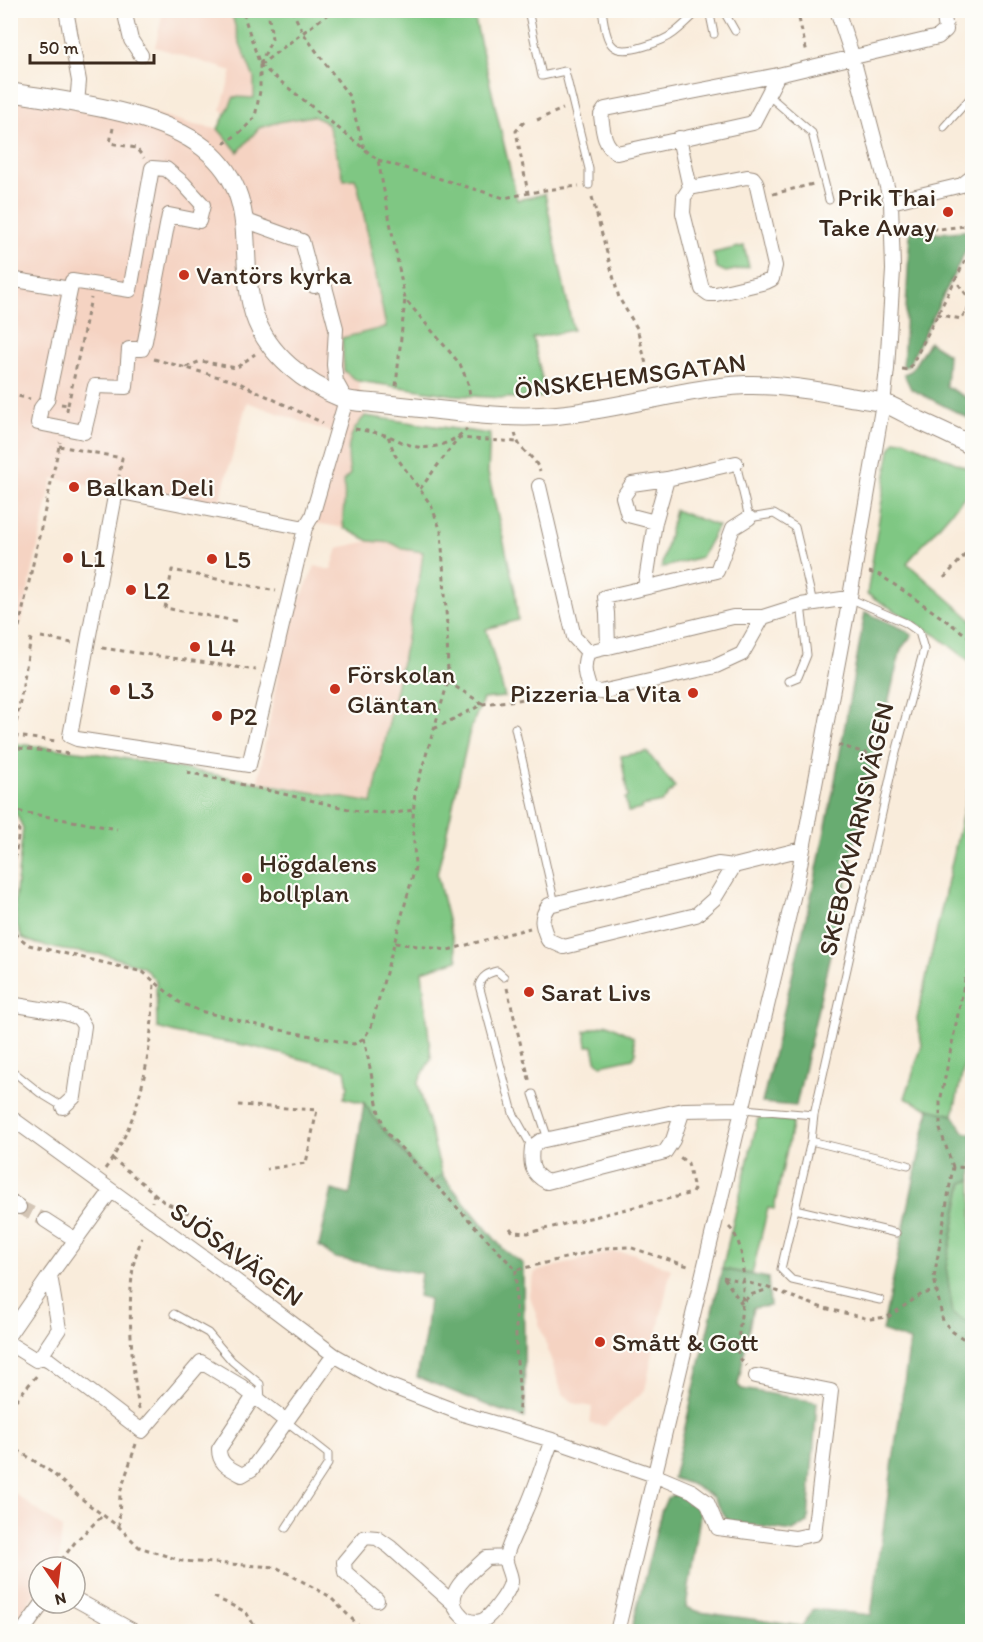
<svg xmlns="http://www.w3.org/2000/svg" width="983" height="1642" viewBox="0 0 983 1642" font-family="Itim,sans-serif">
  <rect width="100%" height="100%" fill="#fdfcf7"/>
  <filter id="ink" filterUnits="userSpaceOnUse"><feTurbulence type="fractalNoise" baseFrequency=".0167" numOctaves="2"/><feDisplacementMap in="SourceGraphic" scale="12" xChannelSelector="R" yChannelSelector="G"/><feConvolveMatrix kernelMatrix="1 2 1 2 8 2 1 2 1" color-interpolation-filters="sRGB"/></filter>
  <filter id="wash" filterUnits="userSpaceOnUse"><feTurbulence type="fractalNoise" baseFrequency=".008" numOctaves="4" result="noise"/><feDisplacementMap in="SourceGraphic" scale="24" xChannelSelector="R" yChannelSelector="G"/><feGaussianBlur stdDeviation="1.35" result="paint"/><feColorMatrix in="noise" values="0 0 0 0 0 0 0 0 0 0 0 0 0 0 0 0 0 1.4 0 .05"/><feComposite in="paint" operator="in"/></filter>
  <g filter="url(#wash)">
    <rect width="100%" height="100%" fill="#f9ecdb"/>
    <path fill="#f5d3c2" d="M161,11H231L239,41L254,78V98L234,97L227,115L221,109L232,71L155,47L162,16Z
      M10,84L106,99L194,125L218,129L238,151L259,128L279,122L313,116L328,124L344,179H355L358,186L386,327L344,371L358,381L365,416L356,425L346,452L350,474L343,481L346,493L342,521L344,528L316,523L333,433L247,402L218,507L116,491L53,478L21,624L11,622Z
      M369,541L392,543L403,549L423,552L420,576L372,803L258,781L286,631L315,566L331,570L338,548Z
      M611,1252L632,1253L671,1269L645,1390L605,1426L590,1424L592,1407L574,1403L562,1393L529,1293L535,1272Z
      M11,1491L62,1528L59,1559L53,1567H39V1588L11,1628Z"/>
    <path fill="#7fc783" stroke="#5d7850" stroke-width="1.5" d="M231,11H473L517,200L545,194L573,330L533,338L546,397L502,398L454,395L358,381L344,371L342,338L386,327L358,186L355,179L344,180L328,124L313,116L279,122L259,128L238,152L218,129L234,97L254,98V78L239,41Z
      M744,246L749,267L726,272L717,268L713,253Z
      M365,416L490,434L488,473L515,590L518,620L486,629L505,697L483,699L470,730L437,875L458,960L422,971L431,1058L418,1083L442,1175L430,1184L378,1123L364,1103L344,1098L348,1086L345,1070L250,1046L179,1034L157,1028L156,981L143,967L106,955L63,950L37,944L22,938L17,925L15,901L23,828L11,803V743L94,753L372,803L420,576L423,552L403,549L392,543L369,541L344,528C340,512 348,501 343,481L350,474C346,450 347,434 365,416Z
      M904,440L972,470V488L907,563L972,620V663L936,635L867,594L890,450L895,441Z
      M675,510L718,526L701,557L661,568Z
      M647,752L675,787L662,802L642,806V809L628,812L625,798L628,797L621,756Z
      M972,772V1031L953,1115L929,1109L905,1098L922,1045L917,1019Z
      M608,1024L633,1037L636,1052L633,1058L601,1065L596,1060L593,1046H587L585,1031Z
      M758,1118L793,1121L774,1209L768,1208L752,1274L722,1269Z
      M972,1180V1325L953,1314L946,1267L963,1183Z"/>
    <path fill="#67ac71" stroke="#516b48" stroke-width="1.5" d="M972,230V238L908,366L903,367L910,232L939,233Z
      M929,342L948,354L946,386L972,401V420L911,389L904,374L911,371Z
      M865,612L903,629L912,635L901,649L864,803L796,1106L762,1103L813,888L833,792Z
      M364,1103L378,1123L430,1184L442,1175L503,1249L523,1264L525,1418L499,1410L417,1377L425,1337L429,1299L418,1296L421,1273L335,1258L319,1246L332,1190L350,1195Z
      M929,1109L953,1115L964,1132L972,1134V1180L962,1183L946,1267L953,1314L972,1325V1631H631L661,1512L667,1498L676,1495L697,1505L700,1516L686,1607L700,1612L802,1626L813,1609L871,1615L910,1341L882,1331Z
      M722,1269L768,1278L770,1306L753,1308L738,1385L742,1389L817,1402L808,1522L793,1531L729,1522L713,1497L693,1485L673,1478Z"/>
  </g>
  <g filter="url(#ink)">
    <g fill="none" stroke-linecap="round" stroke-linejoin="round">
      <path stroke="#d3c5b5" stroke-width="14" stroke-dasharray="14 7" stroke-linecap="butt" d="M19,1207L45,1220"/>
      <defs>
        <path id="lane" d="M528,10L542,76L565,71L589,169V185
          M602,10C604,21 605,39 613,46C623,57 664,41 674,33C683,26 691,18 699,10
          M709,10L714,34
          M723,10L735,31
          M766,96L775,101L812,133L829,200
          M944,127L972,96
          M736,463L749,518L774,514L795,527L813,603
          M788,681L798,677L807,655L801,605
          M515,728L555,904
          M504,977L497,971C488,973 482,976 479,985L513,1113L532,1147
          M10,1069L40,1093L63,1107
          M533,1094L548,1139
          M743,1109L814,1115L894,760L924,649L919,632L906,623L849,598
          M814,1115L811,1141L781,1269L792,1280L880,1300
          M811,1141L908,1165
          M795,1209L896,1233
          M174,1314L208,1333L232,1361L260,1384L261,1401
          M286,1528L328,1464V1454L286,1421"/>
        <path id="street" d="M66,10L79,81L77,104
          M124,10L131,40L141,55
          M778,75L753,123L617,153C603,145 603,130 601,115L605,109L778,75L938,37L946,30L943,10
          M679,138L690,188L684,197L683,213L702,289L709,294H716L766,282L772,279L775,266L756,182L753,178L747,177L690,188
          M152,168L166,169L183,183L203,205L199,221L169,215L145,341L142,349H129L126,387L95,386L84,432L38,423L41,408L47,400L72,281L130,290Z
          M891,202L962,185L972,177
          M244,220L302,241L314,286L324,283L336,328L334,365L336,382L346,400L312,516L305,528L249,765L77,739L70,736L116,491L305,528
          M10,279L70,289
          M539,486L574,637L588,652
          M655,522L628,515L623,497L632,484L667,479
          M645,587L655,522L667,479L736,463
          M763,617L742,654L716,666L601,692L590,690C585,676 582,666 588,652L733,617H763L801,605L849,598
          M608,648L607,613L605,597L717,571L733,528L749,518
          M734,866L714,899L696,915L564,947L548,940C542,925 539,919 549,905L718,864L734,866L802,849
          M10,1004L65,1013L79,1018L84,1026L74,1097L63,1107
          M683,1110L673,1140L665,1152L547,1182C531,1174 530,1164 532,1147L540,1141L683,1110L743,1109
          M10,1117L236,1281L334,1355L385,1384L463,1414L552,1440L654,1475L692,1491L707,1502L718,1528L795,1538L814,1534L831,1391L756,1376
          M10,1201L19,1207
          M45,1220L76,1240
          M10,1333L50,1275L111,1191
          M10,1344L36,1360L41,1356L49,1360L142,1431L201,1362L241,1386L286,1421
          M41,1356L59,1329L50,1275
          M254,1396L219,1449C219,1465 230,1468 242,1475L252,1469L334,1355
          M506,1557L486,1558C471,1573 439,1594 461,1615C466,1621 474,1623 481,1621C490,1619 509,1592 511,1582C512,1574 504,1564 506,1556C510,1540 520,1524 526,1509C536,1487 543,1463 552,1440
          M75,1599L135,1632
          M377,1600L345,1572L344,1562L365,1537L377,1538L390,1547L453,1603
          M22,1632L43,1603
          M617,1632L797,881L847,614L883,403L887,369L893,270L891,202L853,58L837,10"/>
        <path id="secondary" d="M10,92C67,102 158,111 204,148C263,195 236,253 254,314C267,355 306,384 344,399C353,402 363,402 373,403C392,405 411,407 430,409C472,414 515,419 557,415C621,409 682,388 746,385C780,384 816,390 850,397C861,399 873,400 884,403C896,408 908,415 920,421C938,429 956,437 972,446"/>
      </defs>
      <use href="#lane" stroke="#9a8b7c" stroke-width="9"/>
      <use href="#street" stroke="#9a8b7c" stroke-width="16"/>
      <use href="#secondary" stroke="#9a8b7c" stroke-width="20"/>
      <path stroke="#9a8b7c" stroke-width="3" stroke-dasharray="4.5 4.5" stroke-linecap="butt" d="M292,10L303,33L349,96L364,148
        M797,10L807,53
        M260,64L272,39L268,10
        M260,65L378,160L405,299L460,364L468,383L470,396
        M260,65L333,10
        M537,120L563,109
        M524,122L516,131L528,193
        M113,128L110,143L136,148L144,158
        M224,142L225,143L243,130L255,117L260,91V65L242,10
        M378,160L504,198L545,190L579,186
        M773,194L813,184
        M592,197L619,298L637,328L651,384
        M968,198L972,207
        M905,228L940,229L972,225
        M966,310L972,313
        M937,314L961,319L972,302L954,278
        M154,359L237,382L323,423
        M186,367L201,361L236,368L255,354
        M902,369L909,370L972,247
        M396,386L405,299
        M10,394L30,399
        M61,404L68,405L66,415
        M68,405L91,298
        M355,429C366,431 377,432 388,436C395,438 402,443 410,445C430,452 453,443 467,429
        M515,433C520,455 532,451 540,471
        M59,446L122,458L119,476
        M420,489L458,438L517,442
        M869,572L880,575L907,593L972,639
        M944,578L972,547
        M236,621L165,608L172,570L276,591
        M17,636L60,442
        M41,637L72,643
        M102,648L256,670
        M448,682L483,704
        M434,729L483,704L576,693
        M10,736H14L31,638
        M14,736L56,741
        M838,745L883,758
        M10,747L71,754
        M187,772L362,812L395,813L413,810
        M10,810L117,829
        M10,812L19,831L11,884L10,908
        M10,916L16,935L29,945L143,972L179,1002L200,1011L270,1028L354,1044L364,1038L371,1027L415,868L413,817L415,792L448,682L447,626L441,531L431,505L395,455L388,436
        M395,943L448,950L530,928
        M507,988L530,1083
        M364,1038L379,1113L386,1132L516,1270L606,1248L629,1247L691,1267
        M238,1105L317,1110L306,1163L267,1169
        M112,1158L154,1193L152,1202
        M953,1167L940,1129V1102L972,946
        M972,1168L953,1167L934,1278L943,1321L953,1332L972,1344
        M105,1169C144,1116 152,1046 154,981
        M154,1193L165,1203L182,1209L234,1243L241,1258L240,1264
        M729,1227C753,1250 740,1319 737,1350L740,1358L746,1366
        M510,1228L513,1232L528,1233L692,1193L694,1189L688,1163L678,1156
        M516,1270V1350L520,1397L518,1415
        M723,1277L766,1287L820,1307L869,1319L888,1317L922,1294L936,1291
        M724,1278L742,1304L750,1295L769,1289
        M10,1407L38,1374
        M139,1409C132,1368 127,1310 133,1268C134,1258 139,1247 142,1237
        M10,1445L51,1472L88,1504L119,1527L139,1547L182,1561L276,1567L329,1596L365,1632
        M119,1527L120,1493L136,1444
        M56,1567L76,1541L103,1515
        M214,1597L246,1612L253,1624L249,1632"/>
      <use href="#lane" stroke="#fff" stroke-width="7"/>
      <use href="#street" stroke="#fff" stroke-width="14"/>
      <use href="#secondary" stroke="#fff" stroke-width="18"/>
    </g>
  </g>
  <g fill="#c8321e" stroke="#fdfcf7" stroke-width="2">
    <circle cx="948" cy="212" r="6"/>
    <circle cx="184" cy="275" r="6"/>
    <circle cx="74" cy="487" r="6"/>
    <circle cx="68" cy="558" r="6"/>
    <circle cx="212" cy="559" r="6"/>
    <circle cx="131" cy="590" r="6"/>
    <circle cx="195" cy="647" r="6"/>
    <circle cx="335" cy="689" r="6"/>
    <circle cx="115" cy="690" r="6"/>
    <circle cx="693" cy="693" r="6"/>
    <circle cx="217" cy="716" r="6"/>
    <circle cx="247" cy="878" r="6"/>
    <circle cx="529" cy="992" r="6"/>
    <circle cx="600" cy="1342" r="6"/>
  </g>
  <g text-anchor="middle" stroke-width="4.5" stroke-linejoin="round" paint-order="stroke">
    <g font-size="26" fill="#3b2a1e" stroke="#fdfcf7" text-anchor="start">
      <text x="936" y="206" text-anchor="end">Prik Thai<tspan x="936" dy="30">Take Away</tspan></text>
      <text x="196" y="284">Vantörs kyrka</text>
      <text x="86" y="496">Balkan Deli</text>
      <text x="80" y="567">L1</text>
      <text x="224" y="568">L5</text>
      <text x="143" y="599">L2</text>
      <text x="207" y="656">L4</text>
      <text x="347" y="683">Förskolan<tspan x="347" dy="30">Gläntan</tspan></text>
      <text x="127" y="699">L3</text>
      <text x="681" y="702" text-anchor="end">Pizzeria La Vita</text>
      <text x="229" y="725">P2</text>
      <text x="259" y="872">Högdalens<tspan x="259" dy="30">bollplan</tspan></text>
      <text x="541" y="1001">Sarat Livs</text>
      <text x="612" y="1351">Smått &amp; Gott</text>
    </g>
    <g font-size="26" fill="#3b2a1e" stroke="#fdfcf7">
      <text transform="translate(630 376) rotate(-7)" y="9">ÖNSKEHEMSGATAN</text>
      <text transform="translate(856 829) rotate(-77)" y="9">SKEBOKVARNSVÄGEN</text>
      <text transform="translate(237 1254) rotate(36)" y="9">SJÖSAVÄGEN</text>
    </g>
  </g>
  <rect width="983" height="1642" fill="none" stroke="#fdfcf7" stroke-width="36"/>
  <g transform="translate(57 1585) rotate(166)"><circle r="28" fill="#fdfcf7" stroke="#afa8a0" stroke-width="1.5"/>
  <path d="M0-4.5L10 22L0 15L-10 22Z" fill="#c8321e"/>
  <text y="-9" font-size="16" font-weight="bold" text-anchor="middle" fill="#3b2a1e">N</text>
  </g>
  <path d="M30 54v9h124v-9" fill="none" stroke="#3b2a1e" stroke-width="3"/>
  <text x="39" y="54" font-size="18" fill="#3b2a1e" stroke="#fdfcf7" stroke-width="4.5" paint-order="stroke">50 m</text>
</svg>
